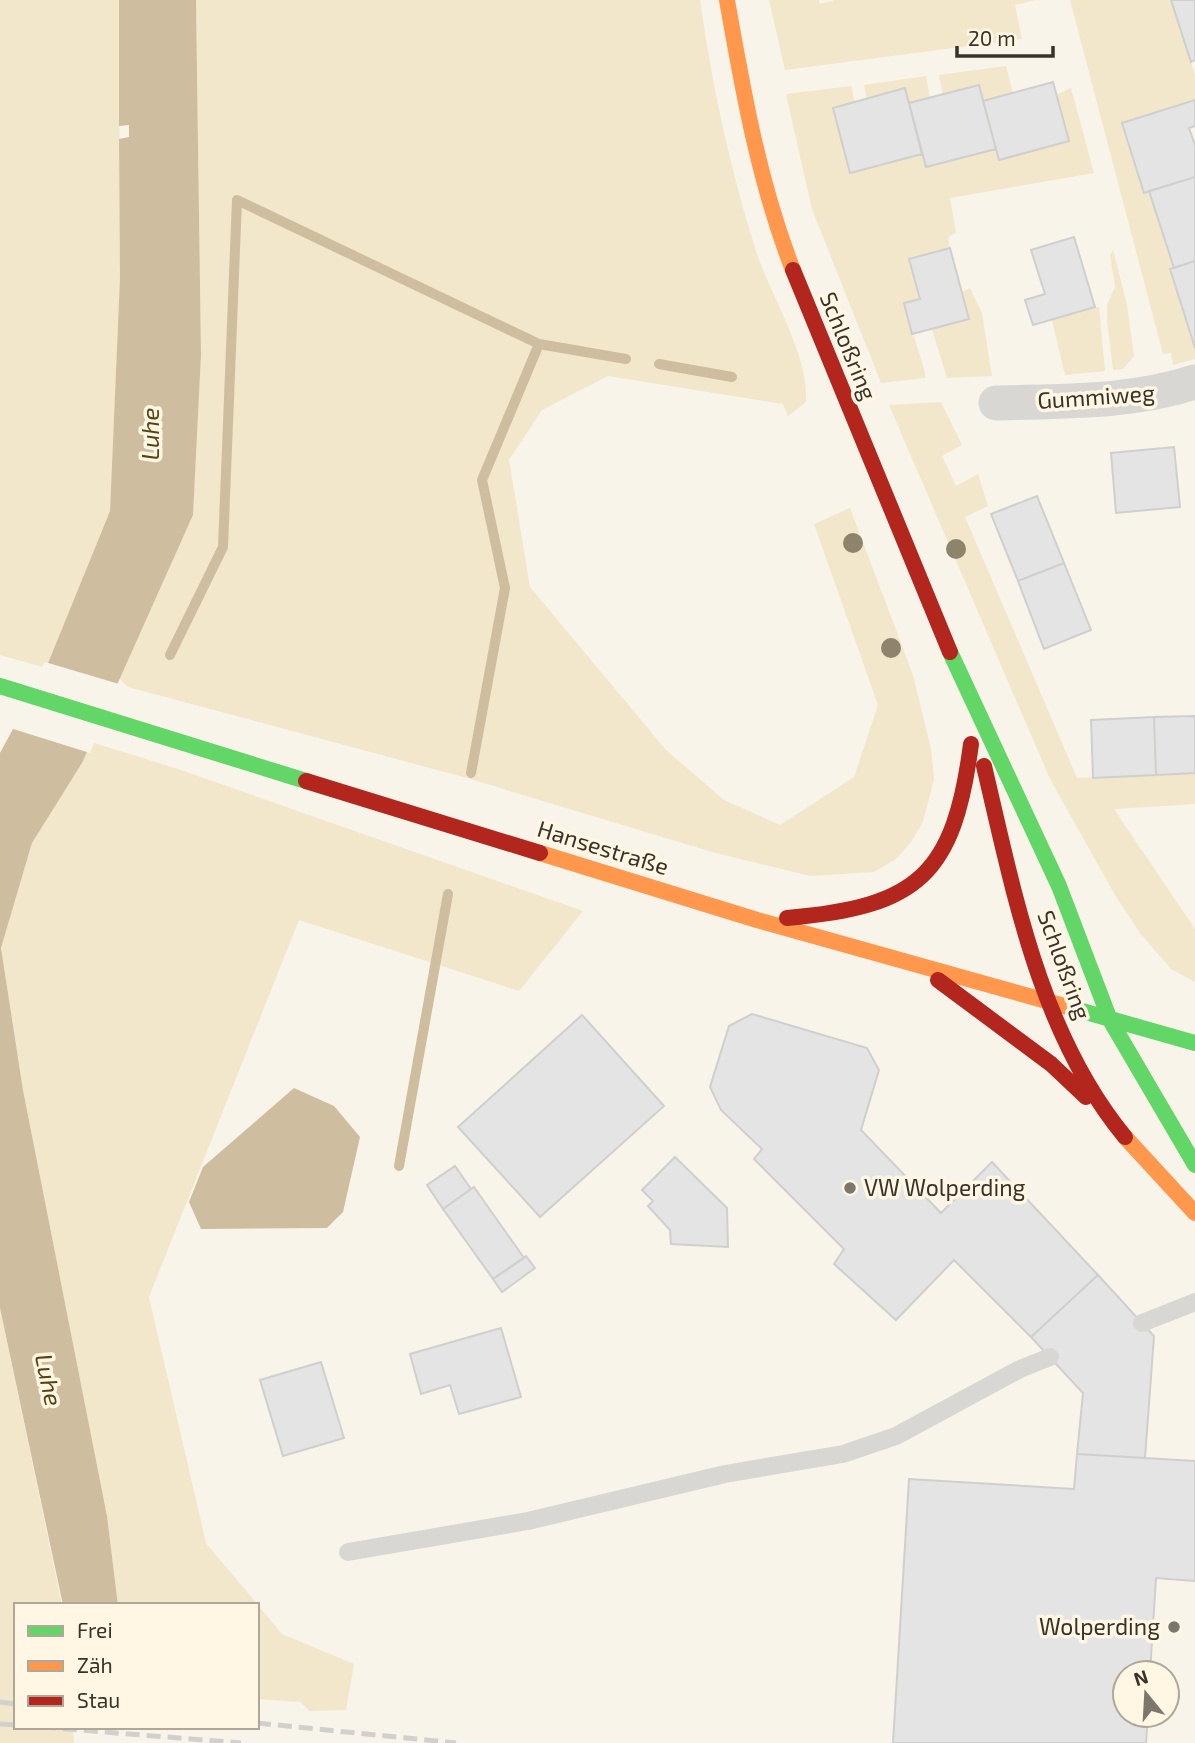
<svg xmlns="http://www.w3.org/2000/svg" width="1195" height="1743" viewBox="0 0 1195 1743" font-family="'Exo 2',sans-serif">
  <rect width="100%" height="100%" fill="#f9f4e9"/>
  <path fill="#f2e6cb" d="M0,0H119L120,277L110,511L46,668L0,655Z
    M196,0H700C712,85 730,169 756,251C771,297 809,355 806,402L788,416L783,404L608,376L542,410L509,460L530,587L666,750L724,800L780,825L854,777L878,705L814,524L850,508L913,675L931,749L934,779L923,822L911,842L896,859L874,872L810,876L712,852L467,778L128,687L118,677L193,515L201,355Z
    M769,0H819L820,4L835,0H1035L1015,5L1022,39L785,70Z
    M1070,0H1171L1195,75V100L1122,123L1149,191L1174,268L1170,270L1195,348V359L1173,365L1171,353L1163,354Z
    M1006,66L1013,93L983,101L943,95L939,75Z
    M926,76L930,98L909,103L905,89L867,99L864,85Z
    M851,86L855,102L833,108L851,173L922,154L926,167L996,149L999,160L1068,142L1056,95L1071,88L1094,173L950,198L956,233L948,237L950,248L909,259L920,299L904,304L925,372V378L881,383L812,209L786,94Z
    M1113,250L1127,305L1134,356L1123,369L1113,370L1107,320V305L1115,287L1110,255Z
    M970,288L982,313L992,376L947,378L932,329L962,292Z
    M1099,307L1105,371L1065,375L1052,320Z
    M941,402L962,445L942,456L956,486L978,474L988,506L965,517L1077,778L1195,773V804L1114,809L1195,929V982L1171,969L1140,933L1115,895L1050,779L889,405Z
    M91,742L178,769L583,911L519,991L299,920L149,1297L206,1543L282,1634L354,1664L346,1710L310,1711L300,1702L257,1699V1605H118L107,1516L23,1090L1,948L32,843L82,763Z
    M0,1308L62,1605H16V1727H77L78,1743H0Z"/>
  <path fill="#cebe9f" d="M119,0H196L201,355L193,515L82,763L32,843L1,948L23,1090L107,1516L118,1605H63L0,1308V753L46,668L110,511L120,277L119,139L129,137V125L119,126Z
    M294,1088L334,1106L360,1137L343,1212L327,1228L201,1229L189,1202L203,1167Z"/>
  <path fill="#f9f4e9" d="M45,662L119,684L90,753L10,728Z
    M73,1727H131L132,1743H74Z"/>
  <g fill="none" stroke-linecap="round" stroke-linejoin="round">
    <path stroke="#cebe9f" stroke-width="10" d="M539,344L626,359
      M659,364L732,377
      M170,655L223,547L237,200L539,344L482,480L505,588L471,773
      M399,1166L448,894"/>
  </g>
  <path fill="#e4e4e4" stroke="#cfcfce" stroke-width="2" d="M1171,0H1195V60L1191,62Z
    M1053,82L1069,141L999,160L983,101Z
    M979,85L996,149L926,167L909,103Z
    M905,88L922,154L850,173L833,108Z
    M1195,100V126L1189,128L1195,145V177L1144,193L1122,123Z
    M1195,177V261L1174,268L1149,191Z
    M1074,237L1095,307L1033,325L1025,300L1045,294L1031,250Z
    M950,248L969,319L912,334L904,303L920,299L909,259Z
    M1195,261V348L1170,269Z
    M1174,447L1180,507L1116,513L1111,453Z
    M1037,496L1064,563L1018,581L991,514Z
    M1064,563L1091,630L1044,649L1018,581Z
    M1195,716V773L1156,775L1154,717Z
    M1154,717L1156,775L1093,778L1091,720Z
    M752,1014L867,1048L879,1070L861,1130L941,1213L992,1162L1098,1275L1031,1337L954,1260L896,1320L834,1264L844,1249L754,1159L762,1149L721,1110L710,1087L729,1026Z
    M582,1015L664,1106L540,1217L458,1127Z
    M675,1157L727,1208L728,1247L671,1244L670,1230L648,1206L653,1201L642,1190Z
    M455,1166L471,1189L443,1209L427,1185Z
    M474,1187L524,1258L493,1279L443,1209Z
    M526,1256L535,1268L502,1292L493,1279Z
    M1098,1275L1154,1336L1145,1458L1077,1454L1083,1393L1031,1337Z
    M501,1328L521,1397L459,1414L450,1385L421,1394L410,1354Z
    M321,1362L344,1438L283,1456L260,1380Z
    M1077,1454L1195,1461V1581L1156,1578L1150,1673H1125V1715H1148L1146,1743H893L909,1479L1074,1489Z"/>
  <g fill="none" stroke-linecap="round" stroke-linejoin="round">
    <path stroke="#d8d7d4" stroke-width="18" d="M1142,1323L1195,1302
      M348,1552L528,1521L725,1474L843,1454L896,1436L1020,1369L1050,1357"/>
    <path stroke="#d8d7d4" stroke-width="35" d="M996,403C1063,401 1131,403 1195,382"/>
    <path stroke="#63d668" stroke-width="16" d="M950,652L1059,886L1110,1020L1195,1165
      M0,686L306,781
      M1068,1007L1195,1043"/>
    <path stroke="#ff974d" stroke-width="16" d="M727,0C743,91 759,183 793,270
      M540,853L757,920L1068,1007
      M1125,1137L1195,1213"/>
    <path stroke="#b3261e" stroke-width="16" d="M793,270L950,652
      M984,766C1014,893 1040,1034 1125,1137
      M306,781L540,853
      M787,918C919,907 954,874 971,744
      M938,980L1051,1064L1086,1097"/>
    <path stroke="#d2d0cd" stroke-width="5" stroke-dasharray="14 7" stroke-linecap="butt" d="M0,1702L16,1704
      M257,1723L456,1743
      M0,1724L16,1725
      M42,1727L241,1743"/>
  </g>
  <g fill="#8e846c">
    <circle cx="853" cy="543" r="10"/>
    <circle cx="956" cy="549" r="10"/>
    <circle cx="891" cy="648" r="10"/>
  </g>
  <g fill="#7c776d" stroke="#fff6e3" stroke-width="2.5">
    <circle cx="850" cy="1188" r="7"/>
    <circle cx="1174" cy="1627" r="7"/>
  </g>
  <g text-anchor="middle" stroke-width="7" stroke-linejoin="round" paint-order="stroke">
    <g font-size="23" fill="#38332a" stroke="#fff6e3">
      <text transform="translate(848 346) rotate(68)" y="8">Schloßring</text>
      <text transform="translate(1096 397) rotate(-4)" y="8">Gummiweg</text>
      <text transform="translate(603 848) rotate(17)" y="8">Hansestraße</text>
      <text transform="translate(1064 965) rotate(70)" y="8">Schloßring</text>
    </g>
    <g font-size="23" fill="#38332a" stroke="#fff6e3" text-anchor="start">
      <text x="864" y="1196">VW Wolperding</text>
      <text x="1160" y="1635" text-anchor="end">Wolperding</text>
    </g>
    <g font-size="24" font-style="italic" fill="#574210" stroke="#fff6e3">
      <text transform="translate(151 434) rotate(-90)" y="8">Luhe</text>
      <text transform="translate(48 1380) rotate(78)" y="8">Luhe</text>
    </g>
  </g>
  <rect x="14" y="1603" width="245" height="126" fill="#fff6e3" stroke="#afa899" stroke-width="2"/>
  <rect x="28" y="1626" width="35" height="10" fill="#63d668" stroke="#afa899" stroke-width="2"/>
  <text x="77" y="1638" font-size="21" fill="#38332a">Frei</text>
  <rect x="28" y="1661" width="35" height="10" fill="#ff974d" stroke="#afa899" stroke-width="2"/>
  <text x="77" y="1673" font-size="21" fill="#38332a">Zäh</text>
  <rect x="28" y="1696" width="35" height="10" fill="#b3261e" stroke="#afa899" stroke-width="2"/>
  <text x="77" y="1708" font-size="21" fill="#38332a">Stau</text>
  <g transform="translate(1146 1694) rotate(342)"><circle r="33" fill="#fff6e3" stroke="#afa899" stroke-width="2"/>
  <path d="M0-5L12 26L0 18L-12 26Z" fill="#7c776d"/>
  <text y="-10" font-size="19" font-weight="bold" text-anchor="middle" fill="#38332a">N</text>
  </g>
  <path d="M957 46v10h96v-10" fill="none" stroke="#38332a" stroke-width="3.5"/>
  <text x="968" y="46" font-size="21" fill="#38332a" stroke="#fff6e3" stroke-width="5" paint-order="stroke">20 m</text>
</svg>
